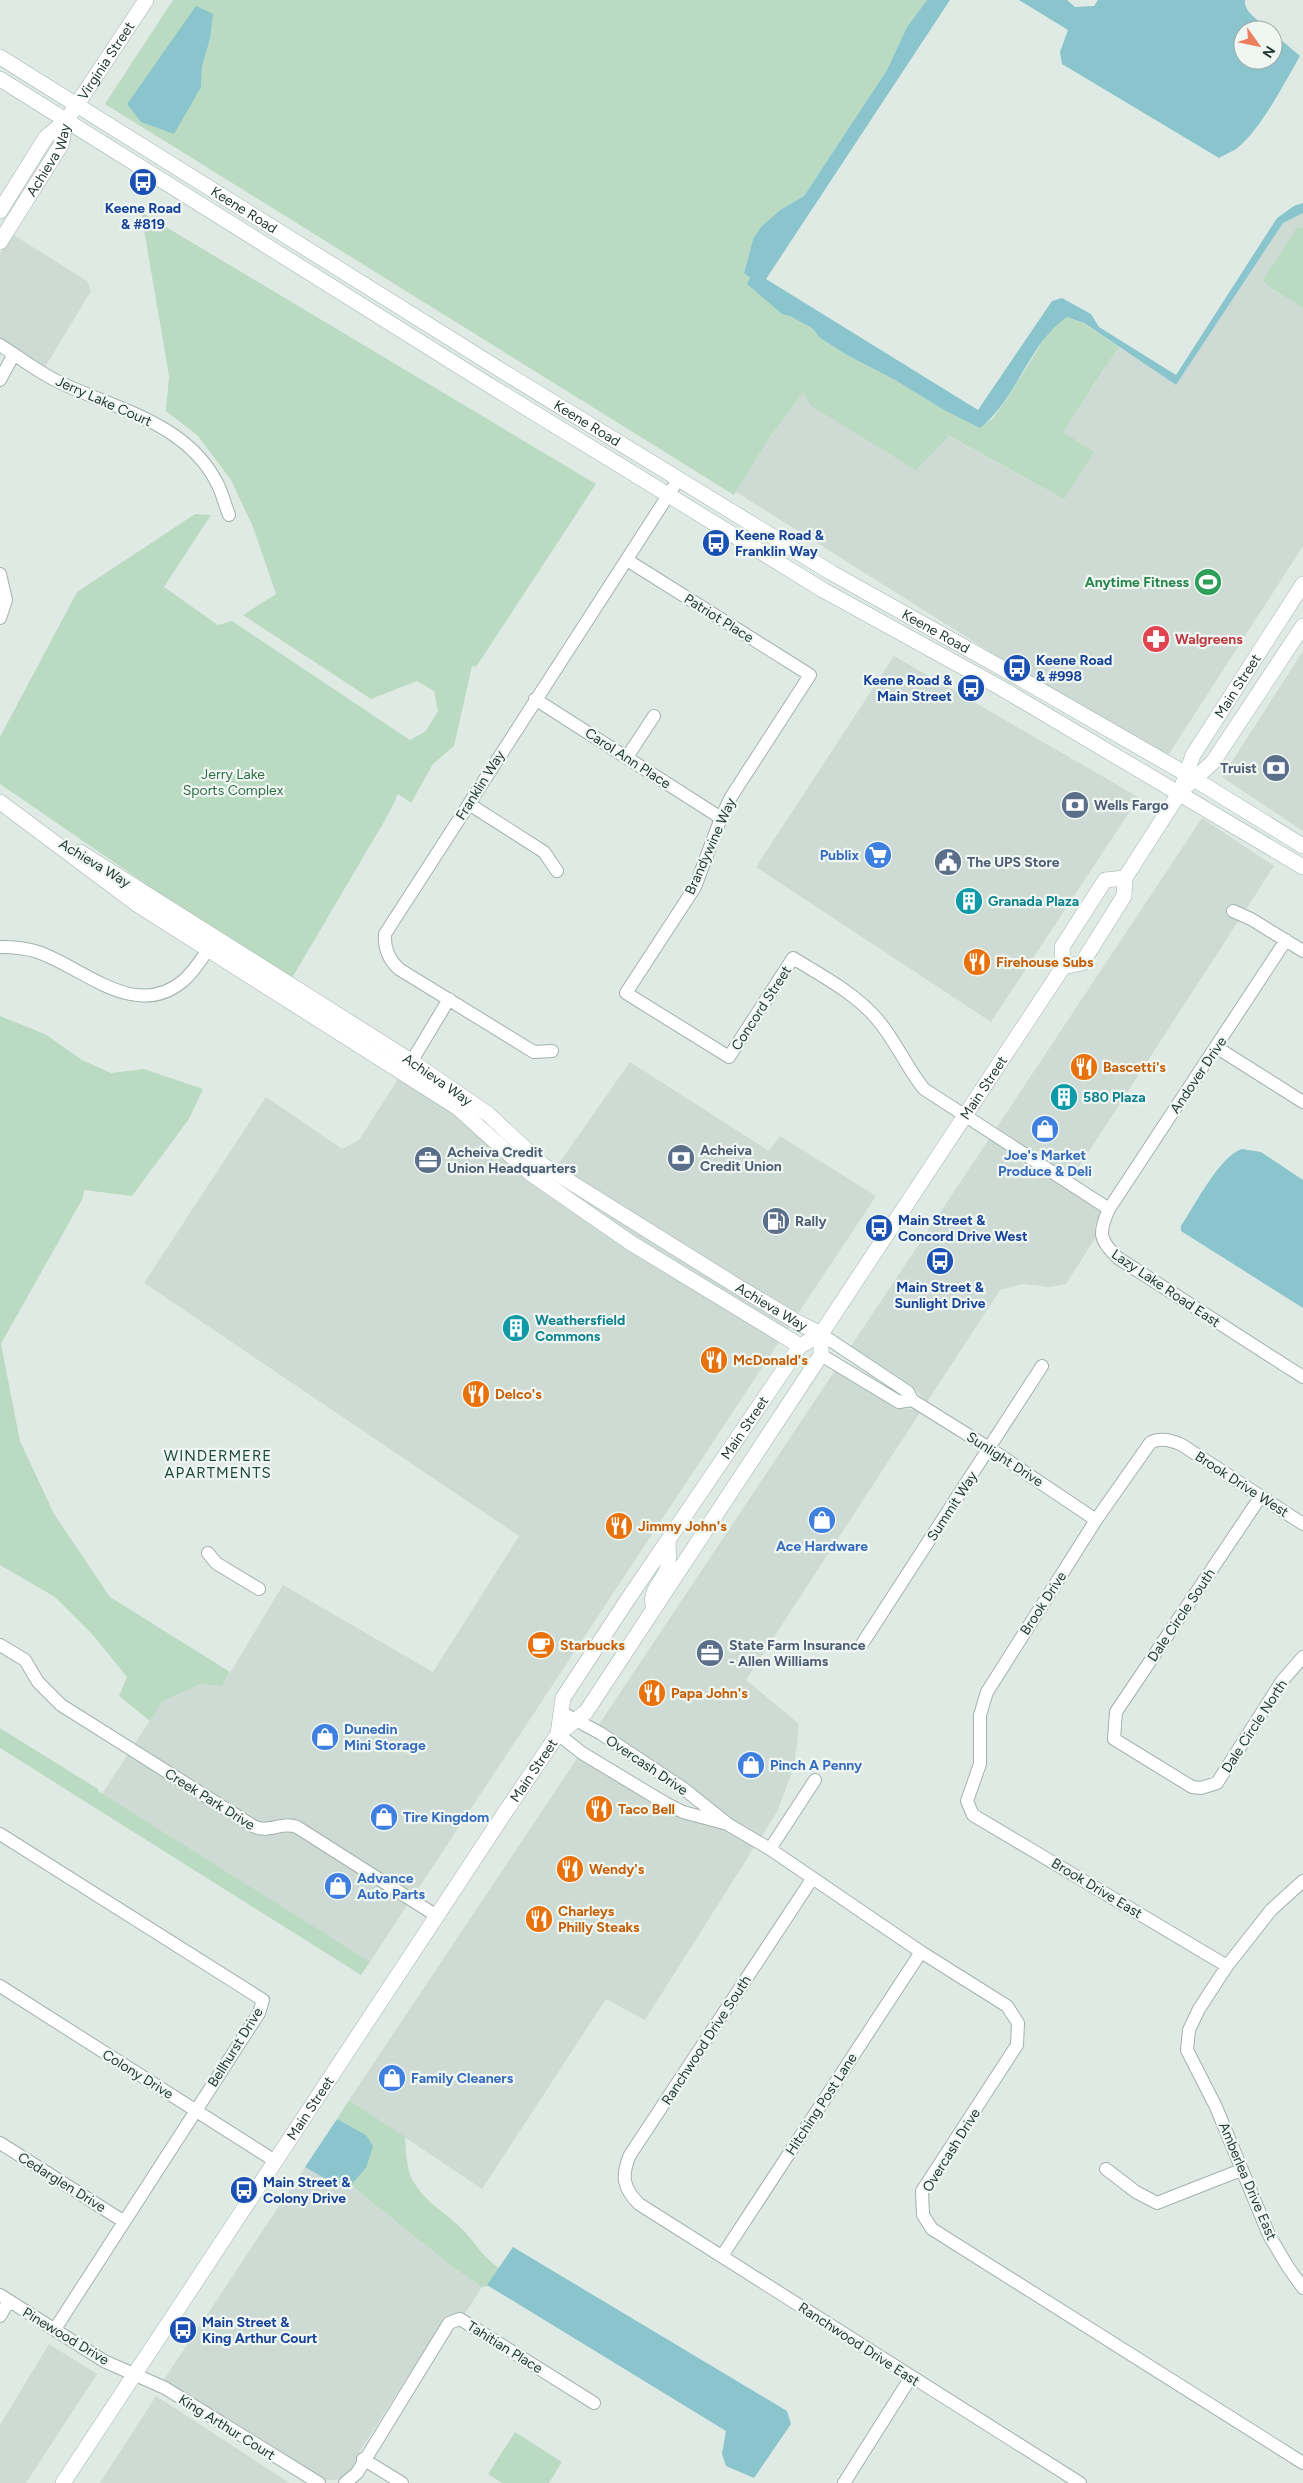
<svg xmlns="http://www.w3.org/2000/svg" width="1303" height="2483" viewBox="0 0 1303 2483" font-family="Figtree,sans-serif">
  <rect width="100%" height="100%" fill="#e0eae5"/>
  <path fill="#cedad4" d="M1303,213V228L1298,226L1268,286L1303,308V546L1167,757L1046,687L736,492L772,434L804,392L948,436L1064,499L1063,432L1119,347L1176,385L1283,223Z
    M12,234L87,281L91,291L45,367L0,339V253Z
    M1303,651V831L1222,777Z
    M894,656L1140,798L1134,805L991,1022L756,867Z
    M1202,818L1274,866L1245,911L1229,904L1226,914L1239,920L1071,1179L995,1130Z
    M630,1062L769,1151L780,1136L876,1196L797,1315L557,1166Z
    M414,1069L791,1324L785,1333L634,1239L534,1169Z
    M398,1079L455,1113L779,1342L414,1895L291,1819L286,1818L260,1824L134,1745L162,1702L200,1684L222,1686L283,1585L433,1672L519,1536L144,1283L266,1097L342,1149L359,1140Z
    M989,1139L1101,1211L1095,1225L1096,1237L1066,1284L1049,1287L1022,1284L1000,1290L927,1402L911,1385L851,1346Z
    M836,1369L900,1407L921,1411L746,1680L799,1724L794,1767L777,1812L761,1837L731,1820L598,1726Z
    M128,1754L250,1831L264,1836L286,1830L295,1832L408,1904L370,1962L102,1794Z
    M578,1757L682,1818L726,1830L755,1846L645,2020L606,1999L482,2189L349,2100Z
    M305,2167L338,2186L351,2185L450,2265L482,2287L464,2315L444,2320L360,2451L352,2469L341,2479L325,2481L163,2381Z
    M49,2344L97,2374L26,2483H0V2425Z
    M156,2396L290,2483H100Z"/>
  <path fill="#badbc2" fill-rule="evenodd" d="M173,0H927L907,27L887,70L804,196L780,210L761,227L753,239L744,272L782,314L790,315L812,328L820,338L847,355L895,380L944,410L980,427L993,418L1008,397L1051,328L1067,317L1083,323L1119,347L1107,365L1110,368L1106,366L1063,432L1094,452L1064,499L949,436L917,469L919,472L810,405L804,392L772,434L734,495L105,104ZM196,7L210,39L202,67L201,87L127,104Z
    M141,212L596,484L476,667L472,666L454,746L433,764L411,803L398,794L388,815L292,978L201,922L0,784V737L77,592L195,514L211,515L164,587L218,625L232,621L410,740L426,731L438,711L434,691L417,681L371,699L243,615L276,594L253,527L231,480L198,436L166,411L169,376Z
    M1298,226L1303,228V308L1268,286L1263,280Z
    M0,1016L45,1034L82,1060L111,1073L144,1069L203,1089L189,1119L132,1196L84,1190L83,1198L1,1344L20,1441L54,1514L110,1597L230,1672L222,1686L200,1684L162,1702L150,1721L119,1696L127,1677L93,1635L55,1597L0,1565Z
    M0,1728L98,1789V1791L370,1962L361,1975L0,1748Z
    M349,2100L405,2137C406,2150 406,2167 412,2179C424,2202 447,2213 464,2231C476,2244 484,2258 499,2268L488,2286L482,2287L450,2265L351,2185L366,2168V2135L337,2119Z
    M515,2432L562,2462L549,2483H502L488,2474Z"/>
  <path fill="#8ac4cd" d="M927,0H950L766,279L978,410L1052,301L1062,298L1091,314L1099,327L1176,375L1277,218L1294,206L1303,203V213L1283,223L1176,385L1084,323L1067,317C1028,344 1018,398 980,428L944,410L895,380L847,355L820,338L812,328L790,316L782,314L747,284L750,278L744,273L753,239L761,227L780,210L804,196L887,70L907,27Z
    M1019,0H1067L1075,7L1094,6L1098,0H1245C1243,12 1262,23 1270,30H1243V60H1273V33L1300,56C1285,82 1260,131 1236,149C1231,152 1224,155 1219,158L1062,64L1060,52L1068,30Z
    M196,6L213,14L210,39L202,67L201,87L174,134L141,122L127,104Z
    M1242,1149L1261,1152L1303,1180V1308L1181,1231V1226C1194,1207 1220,1155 1242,1149Z
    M337,2119L366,2135L373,2146L366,2168L351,2185L338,2186L305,2167Z
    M513,2247L787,2411L791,2424L754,2478L726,2466L722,2454L726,2431L487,2285Z"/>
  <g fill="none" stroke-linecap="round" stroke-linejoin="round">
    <defs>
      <path id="minor" d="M0,345C19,357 38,372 59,382C115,409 186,422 217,483C222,492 225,505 229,515
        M0,380L14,354
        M627,560L810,675L731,797L721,818L695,887L626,993L729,1057L793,958C822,976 855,993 877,1019C896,1041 906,1067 924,1089L1109,1209
        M0,574L6,600L0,618
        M535,699L721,818
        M627,757L654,716
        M469,804L544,852L557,871
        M1233,911L1251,919L1303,951
        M1286,940L1109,1209C1098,1233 1099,1240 1118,1258L1303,1377
        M0,947C13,947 26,948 38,952C84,968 135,1021 183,981C195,971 204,955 213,942
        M1216,1047L1303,1102
        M552,1051L534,1052L529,1049L399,969C388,959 384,948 385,934L678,480
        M407,1069L449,999
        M821,1334L908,1392L912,1400L989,1448L1096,1520
        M821,1355L899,1402L912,1400
        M1261,1496L1116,1712L1114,1739L1192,1787L1201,1788L1217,1783L1282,1681L1303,1657
        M208,1553L216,1563L259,1589
        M862,1644L1042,1366
        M0,1645L25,1660L38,1682L61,1705L253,1826C269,1834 280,1821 297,1827L437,1916
        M561,1712L600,1733L684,1789L729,1825L770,1849L921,1952L1007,2006L1018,2023L1017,2045L922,2191L923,2215L932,2229L1303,2463
        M558,1734L582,1753L665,1803L683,1812L724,1823
        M0,1834L263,2000L259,2013L55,2329
        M770,1849L815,1780
        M812,1879L630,2155C621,2176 623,2188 639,2204L1080,2483
        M1303,1881L1271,1910L1227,1966L1199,2009L1189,2030L1187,2050L1216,2107L1269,2235L1288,2267L1303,2288
        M1227,1966L973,1815L967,1801L980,1764V1715L987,1692L1096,1520L1150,1443C1160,1437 1171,1440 1182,1445L1303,1524
        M0,1986L275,2161
        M0,2143L123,2221
        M1106,2169L1136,2192L1157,2203L1241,2170
        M722,2256L921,1952
        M0,2295L104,2361L165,2388L319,2483
        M0,2316L9,2301
        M363,2459L402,2483
        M345,2483L357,2473L449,2323L460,2319L594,2403
        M844,2483L911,2377"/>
      <g id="tertiary">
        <path id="s1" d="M0,211L46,137L66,121L146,0"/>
        <path id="s2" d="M0,242L61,145L66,121"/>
        <path d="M0,802L138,905L458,1108L530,1173L631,1243L800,1346"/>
        <path id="s3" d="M80,852L411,1061L488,1114L543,1165L732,1283L797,1322L821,1334"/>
      </g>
      <g id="secondary">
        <path id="s4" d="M0,57L499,369L832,573L1009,672L1186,774L1303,846"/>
        <path d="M0,79L489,385L823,590L1001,688L1303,867"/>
        <path d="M1188,785L1213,762L1303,626"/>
        <path id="s5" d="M1063,967L1082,963L1124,896L1125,878L1180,792L1193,755L1303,584"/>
        <path d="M653,1605C650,1590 662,1583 667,1569C670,1560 668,1551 668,1541"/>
        <path id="s6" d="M558,1734L563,1698L628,1599L800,1346L821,1334L1063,967L1062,947L1105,880L1125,878"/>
        <path id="s7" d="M63,2483L506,1811L558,1734L586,1712L821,1355V1334"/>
      </g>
    </defs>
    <use href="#minor" stroke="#a3b2ac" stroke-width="14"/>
    <use href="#tertiary" stroke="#a3b2ac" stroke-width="16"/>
    <use href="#secondary" stroke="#a0b5ad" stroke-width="16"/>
    <use href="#minor" stroke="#fff" stroke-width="12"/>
    <use href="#tertiary" stroke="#fff" stroke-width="15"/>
    <use href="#secondary" stroke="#fff" stroke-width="15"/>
  </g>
  <defs>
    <symbol id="bus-disc" viewBox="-11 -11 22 22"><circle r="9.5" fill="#1a4fb4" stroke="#f0f7f3"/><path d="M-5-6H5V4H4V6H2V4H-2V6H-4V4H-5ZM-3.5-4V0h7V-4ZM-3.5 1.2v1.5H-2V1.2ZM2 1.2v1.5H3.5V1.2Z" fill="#fff"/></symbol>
    <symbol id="stadium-disc" viewBox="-11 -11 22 22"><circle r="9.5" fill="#2e9e5b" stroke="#f0f7f3"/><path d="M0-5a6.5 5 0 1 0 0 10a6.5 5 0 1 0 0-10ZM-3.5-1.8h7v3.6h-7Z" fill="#fff"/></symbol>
    <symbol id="pharmacy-disc" viewBox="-11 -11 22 22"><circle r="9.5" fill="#e0444e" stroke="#f0f7f3"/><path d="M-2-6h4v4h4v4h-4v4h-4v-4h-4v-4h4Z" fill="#fff"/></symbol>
    <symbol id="bank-disc" viewBox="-11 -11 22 22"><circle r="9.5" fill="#5c6f8a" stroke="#f0f7f3"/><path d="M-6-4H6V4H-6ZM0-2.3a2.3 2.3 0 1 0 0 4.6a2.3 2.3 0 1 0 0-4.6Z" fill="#fff"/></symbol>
    <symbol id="supermarket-disc" viewBox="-11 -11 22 22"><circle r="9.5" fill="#3f7fe0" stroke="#f0f7f3"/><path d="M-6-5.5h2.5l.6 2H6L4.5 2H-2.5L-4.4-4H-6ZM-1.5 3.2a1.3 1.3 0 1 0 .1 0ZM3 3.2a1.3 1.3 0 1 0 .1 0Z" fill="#fff"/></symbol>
    <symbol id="civic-disc" viewBox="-11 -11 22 22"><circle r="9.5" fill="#5c6f8a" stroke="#f0f7f3"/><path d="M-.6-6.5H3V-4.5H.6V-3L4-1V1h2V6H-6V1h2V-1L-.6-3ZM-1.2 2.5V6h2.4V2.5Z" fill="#fff"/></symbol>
    <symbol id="building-disc" viewBox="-11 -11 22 22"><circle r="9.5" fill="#0f9aa8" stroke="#f0f7f3"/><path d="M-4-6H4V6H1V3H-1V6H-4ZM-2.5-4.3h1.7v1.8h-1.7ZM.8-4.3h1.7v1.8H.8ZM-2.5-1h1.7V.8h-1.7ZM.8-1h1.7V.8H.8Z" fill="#fff"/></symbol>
    <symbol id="restaurant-disc" viewBox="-11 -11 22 22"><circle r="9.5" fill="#e8710a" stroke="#f0f7f3"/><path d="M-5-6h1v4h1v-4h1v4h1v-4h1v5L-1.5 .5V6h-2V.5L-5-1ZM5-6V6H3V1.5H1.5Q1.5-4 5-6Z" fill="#fff"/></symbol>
    <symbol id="shop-disc" viewBox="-11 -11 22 22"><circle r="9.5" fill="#3f7fe0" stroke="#f0f7f3"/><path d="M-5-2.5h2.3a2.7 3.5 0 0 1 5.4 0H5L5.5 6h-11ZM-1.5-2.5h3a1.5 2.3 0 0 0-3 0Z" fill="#fff"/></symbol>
    <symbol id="office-disc" viewBox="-11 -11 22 22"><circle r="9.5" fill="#5c6f8a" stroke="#f0f7f3"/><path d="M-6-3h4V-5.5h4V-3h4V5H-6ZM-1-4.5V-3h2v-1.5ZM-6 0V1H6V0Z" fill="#fff"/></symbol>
    <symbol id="fuel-disc" viewBox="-11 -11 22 22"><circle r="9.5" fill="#5c6f8a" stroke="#f0f7f3"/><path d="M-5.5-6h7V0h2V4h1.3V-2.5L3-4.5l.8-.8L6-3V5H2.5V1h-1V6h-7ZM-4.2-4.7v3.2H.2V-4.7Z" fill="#fff"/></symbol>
    <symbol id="cafe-disc" viewBox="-11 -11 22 22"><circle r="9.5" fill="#e8710a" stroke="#f0f7f3"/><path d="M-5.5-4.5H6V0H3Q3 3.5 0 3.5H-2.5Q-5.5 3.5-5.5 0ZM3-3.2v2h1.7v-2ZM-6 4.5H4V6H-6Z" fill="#fff"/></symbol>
  </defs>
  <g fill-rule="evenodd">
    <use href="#bus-disc" x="127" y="166" width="32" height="32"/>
    <use href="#bus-disc" x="700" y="527" width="32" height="32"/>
    <use href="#stadium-disc" x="1192" y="566" width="32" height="32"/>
    <use href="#pharmacy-disc" x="1140" y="623" width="32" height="32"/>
    <use href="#bus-disc" x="1001" y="652" width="32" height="32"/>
    <use href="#bus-disc" x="955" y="672" width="32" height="32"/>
    <use href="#bank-disc" x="1260" y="752" width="32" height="32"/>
    <use href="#bank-disc" x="1059" y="789" width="32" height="32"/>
    <use href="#supermarket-disc" x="862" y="839" width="32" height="32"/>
    <use href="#civic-disc" x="932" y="846" width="32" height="32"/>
    <use href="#building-disc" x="953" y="885" width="32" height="32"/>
    <use href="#restaurant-disc" x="961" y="946" width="32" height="32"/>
    <use href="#restaurant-disc" x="1068" y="1051" width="32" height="32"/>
    <use href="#building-disc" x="1048" y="1081" width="32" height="32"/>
    <use href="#shop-disc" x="1029" y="1113" width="32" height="32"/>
    <use href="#bank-disc" x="665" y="1142" width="32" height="32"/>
    <use href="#office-disc" x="412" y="1144" width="32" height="32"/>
    <use href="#fuel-disc" x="760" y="1205" width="32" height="32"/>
    <use href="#bus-disc" x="863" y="1212" width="32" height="32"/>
    <use href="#bus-disc" x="924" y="1245" width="32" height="32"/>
    <use href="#building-disc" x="500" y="1312" width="32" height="32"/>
    <use href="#restaurant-disc" x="698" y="1344" width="32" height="32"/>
    <use href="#restaurant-disc" x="460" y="1378" width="32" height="32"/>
    <use href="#shop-disc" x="806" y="1504" width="32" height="32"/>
    <use href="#restaurant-disc" x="603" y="1510" width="32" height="32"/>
    <use href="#cafe-disc" x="525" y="1629" width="32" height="32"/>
    <use href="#office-disc" x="694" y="1637" width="32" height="32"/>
    <use href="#restaurant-disc" x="636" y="1677" width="32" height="32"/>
    <use href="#shop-disc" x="309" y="1721" width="32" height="32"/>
    <use href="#shop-disc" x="735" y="1749" width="32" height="32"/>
    <use href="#restaurant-disc" x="583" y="1793" width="32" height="32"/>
    <use href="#shop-disc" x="368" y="1801" width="32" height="32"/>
    <use href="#restaurant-disc" x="554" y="1853" width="32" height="32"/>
    <use href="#shop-disc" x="322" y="1870" width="32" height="32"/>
    <use href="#restaurant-disc" x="523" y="1903" width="32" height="32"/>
    <use href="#shop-disc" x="376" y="2062" width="32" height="32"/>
    <use href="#bus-disc" x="228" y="2174" width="32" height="32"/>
    <use href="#bus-disc" x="167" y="2314" width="32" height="32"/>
  </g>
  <g text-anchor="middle" stroke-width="4.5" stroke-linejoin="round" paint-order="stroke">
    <g font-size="14" fill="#223a33" stroke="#f0f7f3">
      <text dy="5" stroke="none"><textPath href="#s1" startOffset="185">Virginia Street</textPath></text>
      <text dy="5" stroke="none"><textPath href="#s2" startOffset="96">Achieva Way</textPath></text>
      <text dy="5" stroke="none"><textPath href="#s4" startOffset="288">Keene Road</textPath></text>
      <text transform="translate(104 401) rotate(24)" y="5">Jerry Lake Court</text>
      <text dy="5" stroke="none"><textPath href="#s4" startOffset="692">Keene Road</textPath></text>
      <text transform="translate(719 618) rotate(32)" y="5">Patriot Place</text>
      <text dy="5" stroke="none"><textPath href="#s4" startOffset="1098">Keene Road</textPath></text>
      <text dy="5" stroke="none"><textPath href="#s5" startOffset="340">Main Street</textPath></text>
      <text transform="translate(628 758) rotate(33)" y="5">Carol Ann Place</text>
      <text transform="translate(480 785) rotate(-58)" y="5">Franklin Way</text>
      <text transform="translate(710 846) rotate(-66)" y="5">Brandywine Way</text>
      <text transform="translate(95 863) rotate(31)" y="5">Achieva Way</text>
      <text transform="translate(761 1008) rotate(-57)" y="5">Concord Street</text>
      <text transform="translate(1198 1075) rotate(-56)" y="5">Andover Drive</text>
      <text dy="5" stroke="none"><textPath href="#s3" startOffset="424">Achieva Way</textPath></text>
      <text dy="5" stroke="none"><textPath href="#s6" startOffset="780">Main Street</textPath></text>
      <text transform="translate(1166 1288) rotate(34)" y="5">Lazy Lake Road East</text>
      <text dy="5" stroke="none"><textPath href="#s3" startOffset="829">Achieva Way</textPath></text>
      <text dy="5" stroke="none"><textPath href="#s6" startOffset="362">Main Street</textPath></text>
      <text transform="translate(1005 1459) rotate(33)" y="5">Sunlight Drive</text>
      <text transform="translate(1242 1484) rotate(33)" y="5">Brook Drive West</text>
      <text transform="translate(952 1506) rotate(-57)" y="5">Summit Way</text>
      <text transform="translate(1043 1603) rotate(-57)" y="5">Brook Drive</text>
      <text transform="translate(1181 1615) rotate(-56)" y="5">Dale Circle South</text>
      <text transform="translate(1254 1726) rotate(-57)" y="5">Dale Circle North</text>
      <text transform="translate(647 1765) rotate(34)" y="5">Overcash Drive</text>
      <text dy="5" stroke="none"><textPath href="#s7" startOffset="854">Main Street</textPath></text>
      <text transform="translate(210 1799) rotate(32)" y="5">Creek Park Drive</text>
      <text transform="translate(1097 1888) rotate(31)" y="5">Brook Drive East</text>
      <text transform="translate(706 2040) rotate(-57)" y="5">Ranchwood Drive South</text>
      <text transform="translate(235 2047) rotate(-58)" y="5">Bellhurst Drive</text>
      <text transform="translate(138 2074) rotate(32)" y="5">Colony Drive</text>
      <text transform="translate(821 2104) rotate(-57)" y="5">Hitching Post Lane</text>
      <text dy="5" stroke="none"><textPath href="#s7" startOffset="449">Main Street</textPath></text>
      <text transform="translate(951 2150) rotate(-58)" y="5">Overcash Drive</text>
      <text transform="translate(1248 2181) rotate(67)" y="5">Amberlea Drive East</text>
      <text transform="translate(62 2182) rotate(32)" y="5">Cedarglen Drive</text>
      <text transform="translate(66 2336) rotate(31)" y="5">Pinewood Drive</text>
      <text transform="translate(859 2344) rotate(33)" y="5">Ranchwood Drive East</text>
      <text transform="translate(505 2347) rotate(32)" y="5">Tahitian Place</text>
      <text transform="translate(227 2427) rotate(32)" y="5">King Arthur Court</text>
    </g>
    <g font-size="14" font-weight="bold" fill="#164399" stroke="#f0f7f3" text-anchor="start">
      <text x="143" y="213" text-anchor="middle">Keene Road<tspan x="143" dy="16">&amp; #819</tspan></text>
      <text x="735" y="540">Keene Road &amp;<tspan x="735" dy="16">Franklin Way</tspan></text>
      <text x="1036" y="665">Keene Road<tspan x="1036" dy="16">&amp; #998</tspan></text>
      <text x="952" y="685" text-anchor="end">Keene Road &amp;<tspan x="952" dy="16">Main Street</tspan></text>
      <text x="898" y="1225">Main Street &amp;<tspan x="898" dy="16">Concord Drive West</tspan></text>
      <text x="940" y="1292" text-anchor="middle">Main Street &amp;<tspan x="940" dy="16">Sunlight Drive</tspan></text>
      <text x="263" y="2187">Main Street &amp;<tspan x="263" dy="16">Colony Drive</tspan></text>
      <text x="202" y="2327">Main Street &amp;<tspan x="202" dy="16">King Arthur Court</tspan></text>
    </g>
    <g font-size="14" font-weight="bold" fill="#27864d" stroke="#f0f7f3" text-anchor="end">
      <text x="1189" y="587">Anytime Fitness</text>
    </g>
    <g font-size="14" font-weight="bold" fill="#be3a42" stroke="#f0f7f3" text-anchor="start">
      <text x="1175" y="644">Walgreens</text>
    </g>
    <g font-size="14" font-weight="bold" fill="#4e5e75" stroke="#f0f7f3" text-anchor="start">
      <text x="1257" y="773" text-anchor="end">Truist</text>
      <text x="1094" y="810">Wells Fargo</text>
      <text x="967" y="867">The UPS Store</text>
      <text x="700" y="1155">Acheiva<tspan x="700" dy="16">Credit Union</tspan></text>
      <text x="447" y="1157">Acheiva Credit<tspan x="447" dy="16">Union Headquarters</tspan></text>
      <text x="795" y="1226">Rally</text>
      <text x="729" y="1650">State Farm Insurance<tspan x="729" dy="16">- Allen Williams</tspan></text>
    </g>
    <g font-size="14" fill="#2e6e46" stroke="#f0f7f3">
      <text x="233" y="779">Jerry Lake<tspan x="233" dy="16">Sports Complex</tspan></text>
    </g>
    <g font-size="14" font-weight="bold" fill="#366cbe" stroke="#f0f7f3" text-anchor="start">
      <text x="859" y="860" text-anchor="end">Publix</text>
      <text x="1045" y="1160" text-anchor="middle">Joe's Market<tspan x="1045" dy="16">Produce &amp; Deli</tspan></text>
      <text x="822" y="1551" text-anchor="middle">Ace Hardware</text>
      <text x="344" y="1734">Dunedin<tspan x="344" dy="16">Mini Storage</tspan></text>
      <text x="770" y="1770">Pinch A Penny</text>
      <text x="403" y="1822">Tire Kingdom</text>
      <text x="357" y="1883">Advance<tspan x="357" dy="16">Auto Parts</tspan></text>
      <text x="411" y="2083">Family Cleaners</text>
    </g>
    <g font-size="14" font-weight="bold" fill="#0d838f" stroke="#f0f7f3" text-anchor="start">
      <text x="988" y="906">Granada Plaza</text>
      <text x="1083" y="1102">580 Plaza</text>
      <text x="535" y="1325">Weathersfield<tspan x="535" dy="16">Commons</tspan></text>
    </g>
    <g font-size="14" font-weight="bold" fill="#c56008" stroke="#f0f7f3" text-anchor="start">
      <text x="996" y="967">Firehouse Subs</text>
      <text x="1103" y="1072">Bascetti's</text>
      <text x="733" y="1365">McDonald's</text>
      <text x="495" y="1399">Delco's</text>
      <text x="638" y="1531">Jimmy John's</text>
      <text x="560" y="1650">Starbucks</text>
      <text x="671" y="1698">Papa John's</text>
      <text x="618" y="1814">Taco Bell</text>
      <text x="589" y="1874">Wendy's</text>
      <text x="558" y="1916">Charleys<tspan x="558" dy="16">Philly Steaks</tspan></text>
    </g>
    <g font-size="15" letter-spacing="1" fill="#1f4a3f" stroke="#f0f7f3">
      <text x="218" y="1461">WINDERMERE<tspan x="218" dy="17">APARTMENTS</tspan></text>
    </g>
  </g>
  <g transform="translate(1258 45) rotate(123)"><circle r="24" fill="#f0f7f3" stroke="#9eaba6"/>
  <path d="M0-4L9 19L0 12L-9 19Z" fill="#eb7e5d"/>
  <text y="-8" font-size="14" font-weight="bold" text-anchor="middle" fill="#223a33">N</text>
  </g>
</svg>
